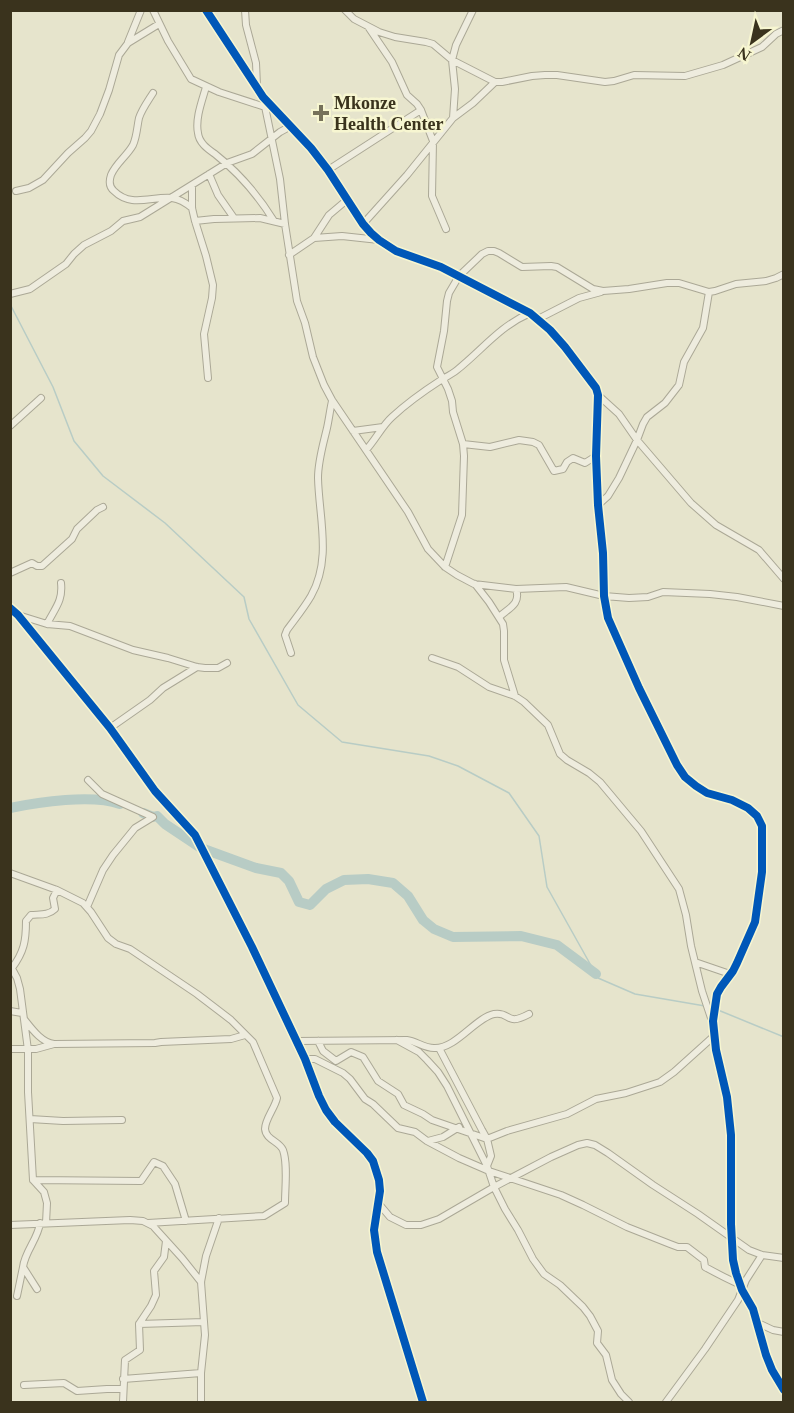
<svg xmlns="http://www.w3.org/2000/svg" width="794" height="1413" viewBox="0 0 794 1413" font-family="Georgia,serif">
  <rect width="100%" height="100%" fill="#e6e4cc"/>
  <g fill="none" stroke-linecap="round" stroke-linejoin="round">
    <path stroke="#b8ccc5" stroke-width="1.5" d="M10,304L53,387L74,441L103,476L165,523L244,597L249,619L298,705L342,742L429,756L458,766L509,793L539,836L547,887L598,978L635,994L705,1006
      M718,1010L784,1037"/>
    <path stroke="#b8ccc5" stroke-width="10" d="M10,808C39,802 92,794 120,804
      M143,813L153,817L157,816L165,824L201,848L256,868L281,873L289,881L299,902L310,905L326,889L344,880L368,879L393,883L408,896L423,920L434,929L453,937L521,936L557,945L596,974"/>
    <defs>
      <path id="street" d="M153,10L168,41L191,79L219,92L265,107
        M206,10L263,97L311,148L328,170L363,224L371,233L379,240L396,251L441,267L530,313L550,330L565,347L596,388L598,395L596,456L598,505L603,553L604,596L608,618L639,688L677,765L685,777L696,786L707,793L732,800L748,808L757,816L762,826V872L755,922L737,963L733,971L721,987L717,994L713,1021L716,1050L727,1097L731,1135V1224L733,1260L736,1273L742,1290L753,1309L766,1355L772,1370L784,1390
        M245,10L246,25L256,63L257,86
        M345,10L354,19L379,32L395,37L426,42L433,44L452,60L495,82H502L532,76L545,75H557L605,82L614,81L634,75L685,76L723,65L762,47L776,34L784,30
        M369,28L392,62L407,95L417,104L421,110L433,141L432,196L446,229
        M128,42L141,10
        M206,87C202,101 195,119 198,133C199,143 208,149 215,154C239,173 258,195 274,221
        M153,93C148,101 142,109 139,118C137,127 137,136 133,145C127,156 116,163 111,175C109,181 109,187 114,191C131,208 152,196 172,198C180,199 186,203 192,208
        M263,97L280,179L285,224L297,301L305,323L313,357L324,385L332,400L408,512L428,549L445,567L457,575L474,584L516,589L566,587L604,596L629,598L648,597L663,592L710,594L737,597L784,606
        M453,118L455,89L452,60L456,45L473,10
        M328,170L421,110
        M209,174L218,195L234,218
        M192,185V208L195,221L206,256L213,285L212,298L204,334L208,378
        M16,191L29,188L43,180L68,153L85,138L91,131L100,114L109,90L119,55L128,43L159,24
        M195,221L214,219L260,218L285,224
        M363,224L407,175L453,118L473,103L495,82
        M314,238L329,215L348,199
        M289,255L314,238L342,236L379,240
        M10,294L30,289L66,264L74,254L84,245L111,231L123,221L140,217L227,163L252,154L280,132L291,126
        M538,319L579,298L601,292
        M598,395L619,414L637,440L691,503L716,525L759,550L784,579
        M10,426L41,398
        M353,431L383,427
        M463,444L490,447L519,440L533,442L539,445L554,471L563,469L567,462L573,458L585,463L596,456
        M366,450C376,439 382,426 392,417C407,403 424,391 441,380C446,377 452,374 457,370C482,350 500,326 530,313
        M598,505L608,496L619,478L637,440L643,424L647,417L665,403L679,385L684,362L703,328L709,292
        M445,567L462,515L464,456L463,444L453,412L452,401L448,389L437,367L444,331L447,301L449,293L459,276L482,254L488,251H494L499,253L522,267L551,266L557,267L593,289L603,291L629,289L667,283H679L709,292L715,291L736,284L766,281L776,278L784,274
        M10,573L32,563L37,566H42L72,539L77,529L97,510L103,507
        M475,584L489,602L503,624L504,631V660L515,696
        M10,608L18,615L110,728L155,791L195,835L252,947L305,1059L319,1096L326,1110L335,1122L367,1153L373,1161L379,1180L380,1191L374,1230L377,1252L423,1402
        M18,615L47,624L70,626L133,650L168,658L197,667L205,668H218L227,663
        M499,617C509,608 521,604 516,589
        M47,624C55,608 63,601 61,583
        M291,653L285,635L287,630C295,619 304,608 311,596C332,559 319,518 318,478C318,461 323,445 327,428C329,419 330,410 332,401
        M432,658L458,667L489,687L515,696L524,702L548,725L560,754L567,760L589,773L600,782L641,831L679,889L686,915L691,946L702,991L711,1018
        M110,728L150,700L163,688L197,667
        M10,873L57,890L83,903L91,912L108,938L116,944L130,949L197,994L231,1020L253,1042L277,1098C275,1108 265,1119 265,1129C266,1140 279,1141 283,1150C288,1164 285,1187 285,1203L264,1216L148,1223
        M87,907L103,870L113,855L135,828L153,817L102,794L88,780
        M695,962L730,974
        M10,965L17,978L20,989L28,1050V1092L33,1180L44,1192L47,1203L46,1223
        M10,969L12,968C24,952 26,941 26,921L31,915C39,914 48,916 55,909L53,898L57,890
        M10,1011L22,1013
        M24,1019C32,1029 41,1042 54,1044L155,1043L161,1042L231,1039L245,1035
        M397,1040L419,1052L427,1060L438,1072L447,1086L487,1166L494,1187L505,1209L518,1230L533,1259L544,1274L560,1285L583,1307L590,1316L598,1331L597,1343L606,1355L612,1380L621,1394L629,1402
        M297,1041L407,1040C416,1041 424,1048 434,1048C456,1049 475,1018 494,1014C511,1011 505,1027 529,1014
        M318,1041L323,1051L336,1061L351,1052L363,1057L378,1081L398,1094L404,1105L423,1114L432,1120L487,1139L507,1131L567,1114L596,1099L626,1093L660,1082L674,1072L714,1036
        M439,1048L482,1130L487,1139L491,1156L487,1166
        M10,1049H36L54,1044
        M305,1059H315L343,1073L350,1079L365,1099L373,1104L398,1128L415,1132L427,1141L459,1158L489,1171L561,1195L583,1205L627,1227L670,1244L678,1247H687L704,1260L705,1267C716,1273 727,1279 739,1284
        M30,1119L63,1121L122,1120
        M428,1141L443,1137L459,1127
        M33,1180L141,1181L154,1162L163,1166L175,1184L186,1221
        M379,1204L390,1217L406,1225H421L439,1219L494,1187L551,1157L578,1145L587,1143L595,1145L608,1153L653,1185L698,1214L749,1250L762,1255L784,1258
        M10,1225L130,1220L143,1221L153,1226L182,1258L201,1282
        M37,1289L23,1267C25,1251 38,1239 40,1223
        M17,1296L23,1267
        M758,1323L773,1330L784,1332
        M139,1324L204,1322
        M123,1379L201,1373
        M24,1385L64,1383L77,1391L107,1389H123
        M123,1402L125,1360L140,1350L139,1324L151,1306L156,1295L154,1271L164,1257L166,1241
        M201,1402V1373L205,1335L201,1282L206,1256L219,1218
        M666,1402L705,1349L738,1300L746,1280L762,1255"/>
    </defs>
    <use href="#street" stroke="#aba896" stroke-width="8"/>
    <use href="#street" stroke="#eeecde" stroke-width="6"/>
    <defs>
      <path id="cycleway" d="M206,10L263,97L311,148L328,170L363,224L371,233L379,240L396,251L441,267L530,313L550,330L565,347L596,388L598,395L596,456L598,505L603,553L604,596L608,618L639,688L677,765L685,777L696,786L707,793L732,800L748,808L757,816L762,826V872L755,922L737,963L733,971L721,987L717,994L713,1021L716,1050L727,1097L731,1135V1224L733,1260L736,1273L742,1290L753,1309L766,1355L772,1370L784,1390
        M10,608L18,615L110,728L155,791L195,835L252,947L305,1059L319,1096L326,1110L335,1122L367,1153L373,1161L379,1180L380,1191L374,1230L377,1252L423,1402"/>
    </defs>
    <use href="#cycleway" stroke="#f7f6d1" stroke-width="11"/>
    <use href="#cycleway" stroke="#0057b8" stroke-width="8"/>
  </g>
  <path fill="#76715a" stroke="#f7f6d1" stroke-width="2" d="M318 104h6v6h6v6h-6v6h-6v-6h-6v-6h6z"/>
  <g text-anchor="middle" stroke-width="5" stroke-linejoin="round" paint-order="stroke">
    <g font-size="18" font-weight="bold" fill="#3a331d" stroke="#f7f6d1" text-anchor="start">
      <text x="334" y="109">Mkonze<tspan x="334" dy="21">Health Center</tspan></text>
    </g>
  </g>
  <rect width="794" height="1413" fill="none" stroke="#3a331d" stroke-width="24"/>
  <g transform="translate(752 42) rotate(213)" stroke="#f7f6d1" stroke-width="4.5" paint-order="stroke">
  <path d="M0-4.5L10 22L0 15L-10 22Z" fill="#3a331d"/>
  <text y="-9" font-size="16" font-weight="bold" text-anchor="middle" fill="#3a331d">N</text>
  </g>
</svg>
